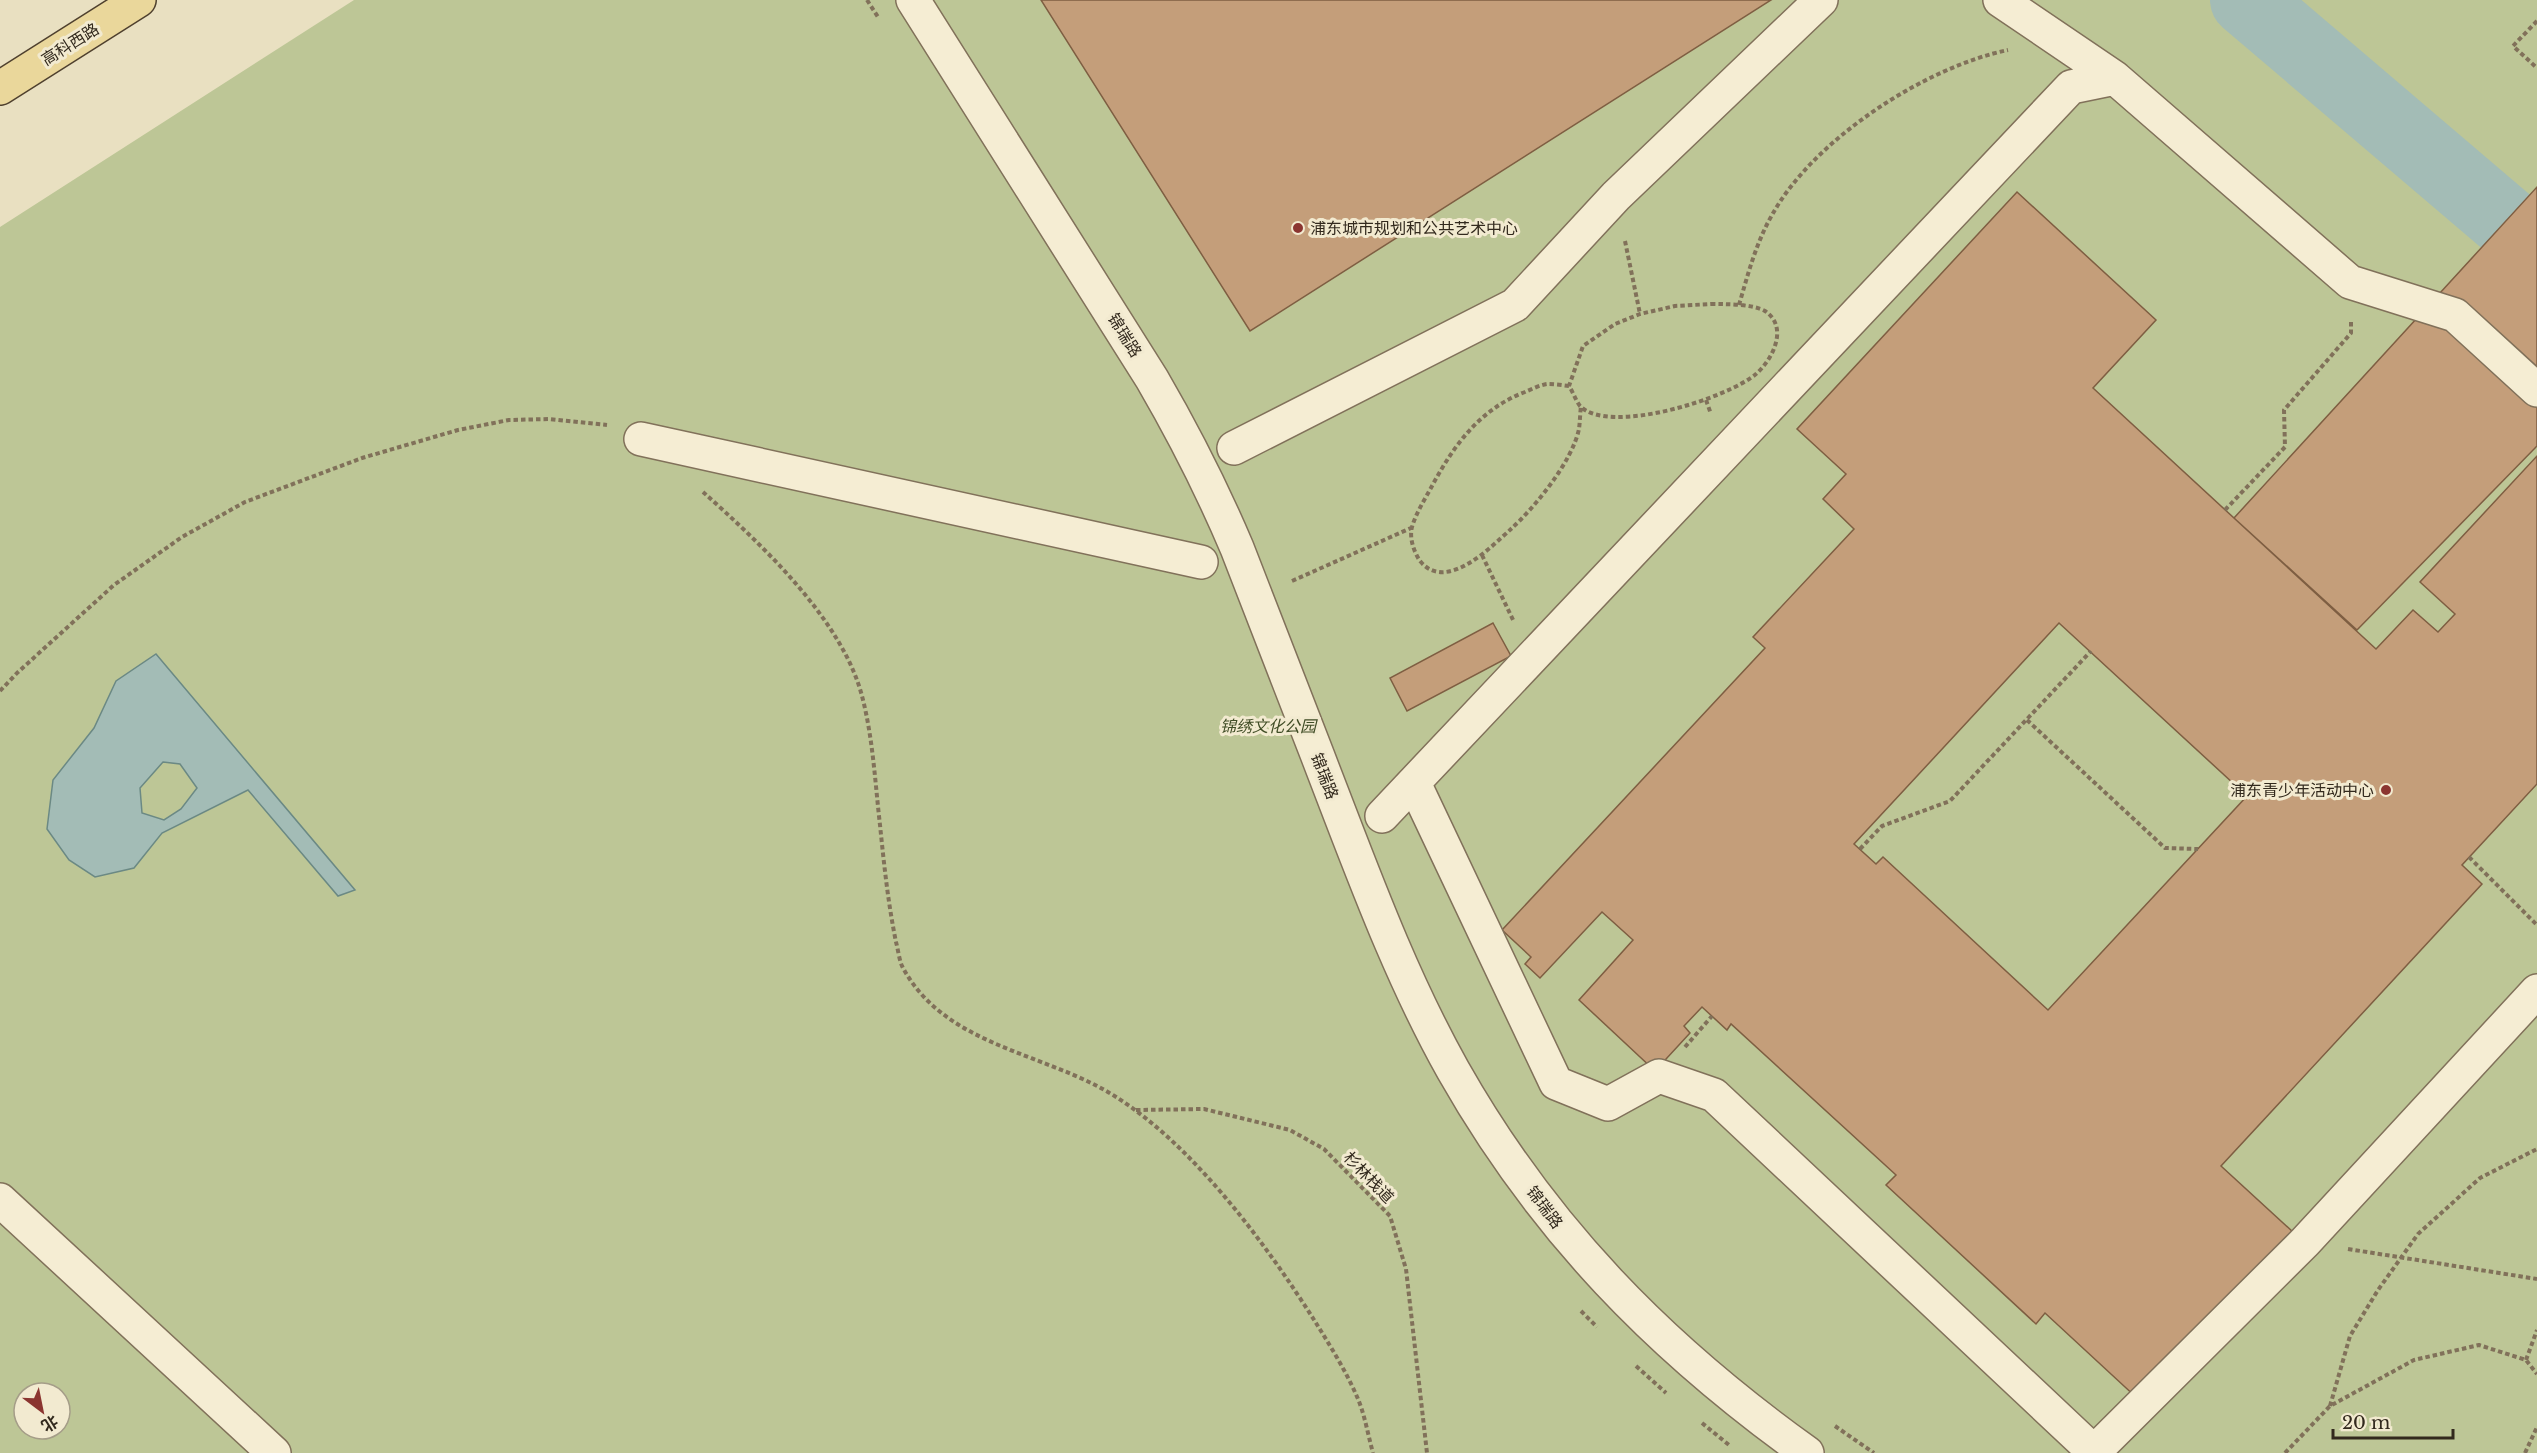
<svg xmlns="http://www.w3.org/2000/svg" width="2537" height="1453" viewBox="0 0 2537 1453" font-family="'Libre Baskerville','Noto Sans SC',serif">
  <rect width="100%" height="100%" fill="#e9e0c1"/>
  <path fill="#bdc696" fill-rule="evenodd" d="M354,0H2537V1453H0V227ZM24,1393H60V1429H24Z"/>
  <path fill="#a3bcb6" stroke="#6b8984" stroke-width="1.5" fill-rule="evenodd" d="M156,654L355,890L338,896L248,790L162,833L134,868L95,877L69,860L47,829L53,780L94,728L116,681ZM163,762L180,764L197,788L181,809L164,820L142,813L140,788Z"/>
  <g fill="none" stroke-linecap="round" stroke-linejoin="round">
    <path stroke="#a3bcb6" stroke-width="72" d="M2246,0L2537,248"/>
  </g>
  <path fill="#c49e7a" stroke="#7e5e42" stroke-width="1.5" fill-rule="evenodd" d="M1041,0H1771L1250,331Z
    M2537,187V446L2357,630L2234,518Z
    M2017,192L2156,320L2093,388L2376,649L2413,610L2438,632L2455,614L2420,582L2537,456V784L2462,865L2482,884L2221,1166L2293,1232L2138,1399L2045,1313L2036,1324L1886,1185L1896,1175L1731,1024L1727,1030L1702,1007L1684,1026L1690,1033L1655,1071L1579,1000L1633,940L1602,912L1540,978L1525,964L1531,957L1502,930L1765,648L1753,637L1854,529L1823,499L1846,474L1797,429ZM2059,623L2247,796L2048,1010L1883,857L1876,864L1854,844Z
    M1493,623L1511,656L1407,711L1390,678Z"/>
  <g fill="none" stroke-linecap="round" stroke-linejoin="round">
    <defs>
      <path id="minor" d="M913,0L1152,379C1184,434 1212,489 1237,548C1271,636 1306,725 1340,814C1373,900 1407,988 1453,1070C1543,1229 1659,1347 1807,1453
        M2000,0L2115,78
        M641,439L1201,562
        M1234,448L1515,305L1616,196L1821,0
        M1414,783L1556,1083L1608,1104L1659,1076L1714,1095L2094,1452
        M1382,816L2071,87L2115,78L2350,282L2455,315L2537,390
        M0,1200L274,1453
        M2093,1453L2305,1242L2537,991"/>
      <path id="major" d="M0,88L139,0"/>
    </defs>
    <use href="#minor" stroke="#81715a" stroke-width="36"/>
    <use href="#major" stroke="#4f402e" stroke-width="36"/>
    <path stroke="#81715a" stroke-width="4" stroke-dasharray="4.5 3" stroke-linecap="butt" d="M867,0L878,17
      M2537,21L2513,46L2537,68
      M1625,241L1640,314
      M1711,304C1725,304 1753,304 1765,311C1789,327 1773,359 1756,374C1728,398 1610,436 1580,406C1576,401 1573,392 1569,386L1583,346L1615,324L1640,314L1675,306Z
      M1739,305C1748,274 1756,243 1772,215C1813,140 1925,67 2008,50
      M1569,386C1562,385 1554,384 1547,384C1540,385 1532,389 1525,392C1480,409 1454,445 1432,486C1425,499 1416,513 1412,527C1409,538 1414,552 1420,561C1446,593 1490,548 1511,529C1535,507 1572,462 1579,429C1580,422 1580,414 1581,406
      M1706,400L1711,414
      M703,492C760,543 842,619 862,696C873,738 875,782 880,825C884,864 888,903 896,942C898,949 899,959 902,966C941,1041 1031,1051 1099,1087C1185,1133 1265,1242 1316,1323C1331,1347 1347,1373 1358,1399C1365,1416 1368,1435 1373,1453
      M2225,510L2285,447L2284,410L2351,333V322
      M1482,555L1514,622
      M1292,581L1411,528
      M0,691L17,673L114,585L182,537L245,502L362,458L458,430L509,420L549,419L607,425
      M2027,720L2165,848L2198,849
      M1860,849L1882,826L1950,801L2091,651
      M2469,857L2537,925
      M1685,1047L1712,1016
      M1136,1110L1204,1109L1290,1130L1324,1149L1390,1216L1406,1269L1427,1453
      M2348,1249L2537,1279
      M1581,1311L1597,1327
      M2526,1360L2537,1330
      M1636,1366L1666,1393
      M2330,1406L2350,1336L2378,1290L2418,1234L2480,1178L2537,1149
      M1702,1423L1729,1445
      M1835,1426L1874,1453
      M2285,1453L2330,1406L2414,1360L2479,1345L2526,1360L2537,1374
      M2525,1453L2537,1427"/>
    <use href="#minor" stroke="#f5edd3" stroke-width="33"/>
    <use href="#major" stroke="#ead79b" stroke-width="33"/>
  </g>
  <g fill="#8b3530" stroke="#f2ead0" stroke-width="2">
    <circle cx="1298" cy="228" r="6"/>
    <circle cx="2386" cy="790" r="6"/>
  </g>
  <g text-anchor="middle" stroke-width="6" stroke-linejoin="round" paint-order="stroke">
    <g font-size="16" fill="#32291d" stroke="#f2ead0">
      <text transform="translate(70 44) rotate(-32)" y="6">高科西路</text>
      <text transform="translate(1125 335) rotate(58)" y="6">锦瑞路</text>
      <text transform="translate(1325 776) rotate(69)" y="6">锦瑞路</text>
      <text transform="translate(1369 1177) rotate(46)" y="6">杉林栈道</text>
      <text transform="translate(1545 1207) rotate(53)" y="6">锦瑞路</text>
    </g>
    <g font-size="16" fill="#32291d" stroke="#f2ead0" text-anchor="start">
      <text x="1310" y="234">浦东城市规划和公共艺术中心</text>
      <text x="2374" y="796" text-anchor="end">浦东青少年活动中心</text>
    </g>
    <g font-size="16" font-style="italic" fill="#404d26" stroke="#f2ead0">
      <text x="1268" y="732">锦绣文化公园</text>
    </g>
  </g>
  <g transform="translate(42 1411) rotate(148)"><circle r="28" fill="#f2ead0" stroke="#a59d88" stroke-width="1.5"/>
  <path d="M0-4.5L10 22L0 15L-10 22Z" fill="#8b3530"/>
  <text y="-9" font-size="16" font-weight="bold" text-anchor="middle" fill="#32291d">北</text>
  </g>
  <path d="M2333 1429v9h120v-9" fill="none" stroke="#32291d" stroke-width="3"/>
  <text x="2342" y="1429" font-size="18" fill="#32291d" stroke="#f2ead0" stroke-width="4.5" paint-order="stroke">20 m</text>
</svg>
